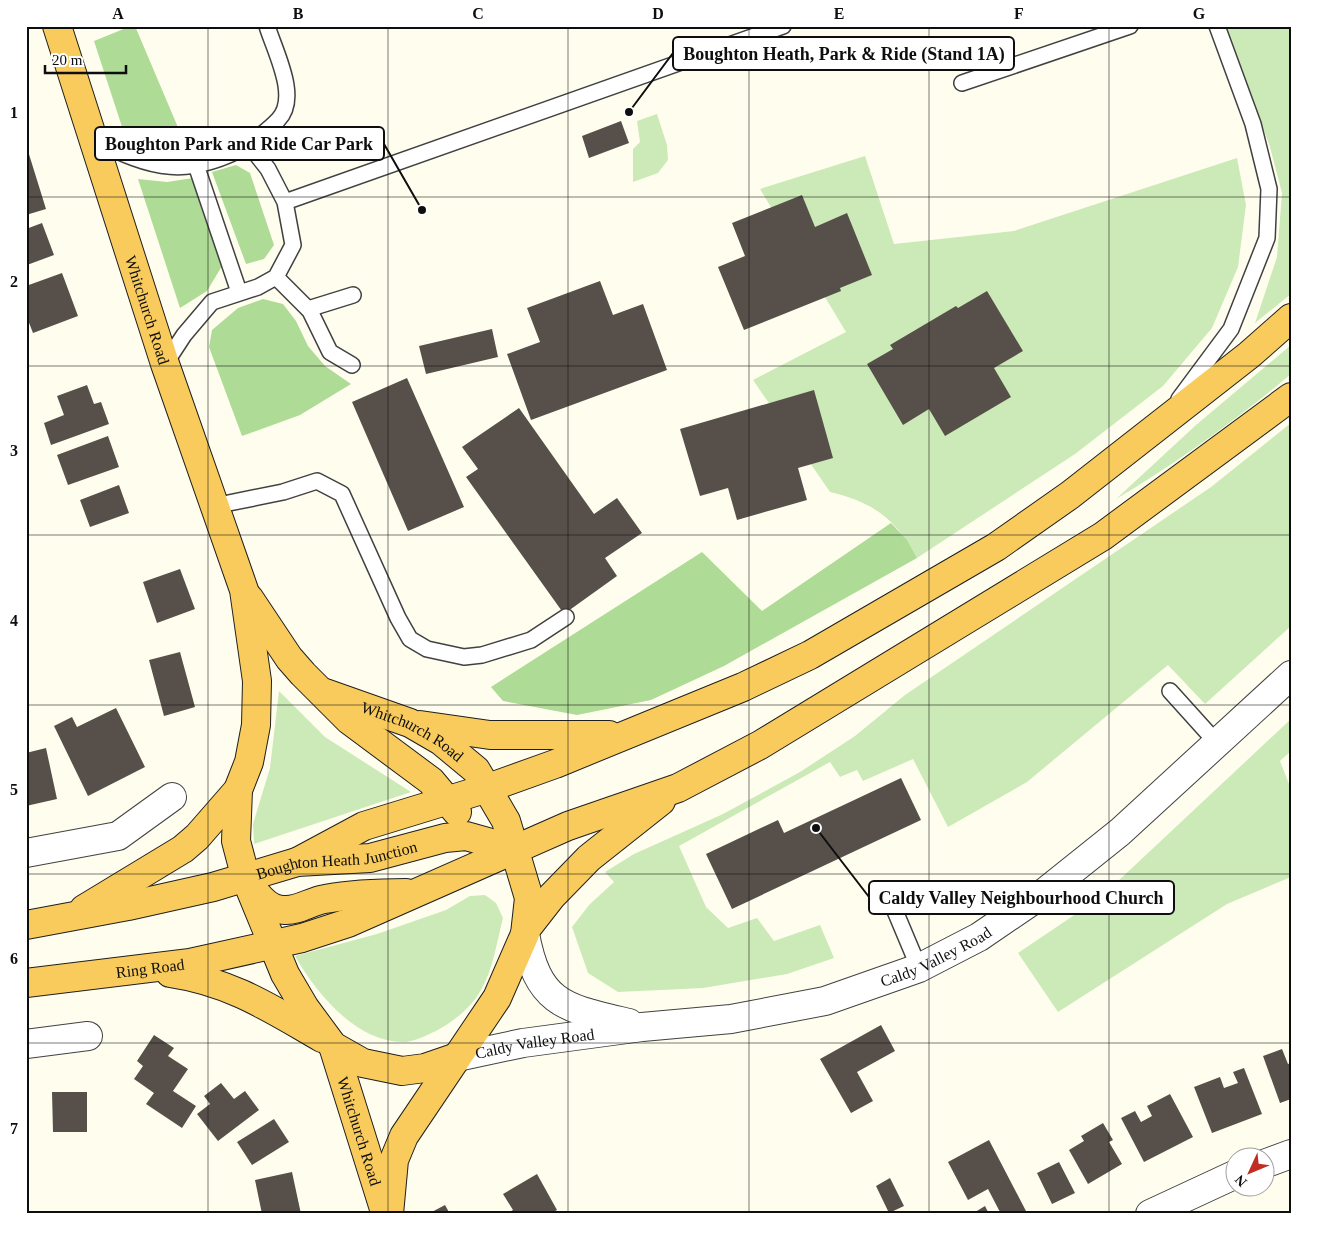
<svg xmlns="http://www.w3.org/2000/svg" width="1317" height="1240" viewBox="0 0 1317 1240" font-family="'Times New Roman',serif">
  <rect width="100%" height="100%" fill="#fffeee"/>
  <path fill="#cceab7" d="M1226,26H1291V294L1255,323L1277,257L1282,193L1270,147Z
    M657,114L667,145L668,160L658,173L633,182V149L640,142L637,121Z
    M865,156L894,244L1014,231L1237,158L1246,205L1238,267L1212,328L1163,386L1075,454L917,558C896,519 873,502 830,492L753,380L846,332L760,189Z
    M1291,345V374C1236,420 1178,462 1116,499L1196,425Z
    M1291,423V626L1205,704L1168,665L1027,782L948,827L913,759L863,781L857,770L840,777L830,762L679,846L706,907L728,928L757,918L774,941L820,925L834,958L787,974L703,988L618,992L588,973L572,927L589,905L614,882L605,872L634,854L723,814L800,772L855,736L905,695L1211,487Z
    M279,691L325,737L411,792L254,844L253,824L270,768Z
    M1291,719V751L1280,761L1291,789V877L1227,904L1058,1012L1018,953L1101,897Z
    M485,895L496,903L503,918C497,941 493,970 481,990C472,1007 453,1022 436,1031C427,1035 414,1042 404,1042C357,1043 316,993 295,956L377,934L446,910L470,896Z"/>
  <path fill="#aedb96" d="M131,26H135L188,151L169,155L125,136L94,41Z
    M236,165L250,173L274,245L264,259L246,264L212,172Z
    M193,178L222,266L207,291L180,308L138,179L167,182Z
    M263,299L283,304L296,321L308,346L325,366L351,384L300,415L242,436L209,347L212,330L238,308Z
    M891,523L907,540L917,558L724,666L651,700L577,715L503,701L491,687L702,552L762,611Z"/>
  <path fill="#57504a" d="M621,121L629,143L589,158L582,136Z
    M28,151L46,209L26,215V152Z
    M802,195L815,227L847,213L872,275L840,288L841,291L744,330L718,267L745,256L732,223Z
    M42,223L54,255L27,265L26,229Z
    M62,273L78,316L33,333L26,315V286Z
    M600,281L613,315L643,304L667,370L531,420L507,354L540,342L527,308Z
    M987,291L1023,351L994,368L1011,397L945,436L929,409L903,425L867,364L893,349L890,345L956,306L958,308Z
    M492,329L498,357L426,374L419,346Z
    M407,378L464,507L408,531L352,402Z
    M87,385L94,404L101,402L109,424L51,445L44,423L64,415L57,396Z
    M814,390L833,458L798,468L807,500L737,520L728,488L700,496L680,429Z
    M519,408L594,514L617,498L642,533L605,558L617,576L564,614L466,477L478,469L462,447Z
    M108,436L119,467L68,485L57,455Z
    M119,485L129,513L90,527L80,500Z
    M180,569L195,609L157,623L143,582Z
    M180,652L195,707L164,716L149,660Z
    M116,708L145,767L88,796L54,726L72,717L77,727Z
    M46,748L57,799L26,806V753Z
    M901,778L921,820L732,909L706,854L778,820L784,833Z
    M881,1025L895,1051L857,1072L873,1101L851,1113L820,1059Z
    M154,1035L174,1048L168,1056L188,1069L173,1091L196,1106L182,1128L146,1104L154,1093L134,1079L143,1066L137,1061Z
    M1282,1049L1288,1064L1291,1063V1099L1280,1103L1263,1056Z
    M1244,1068L1262,1114L1212,1133L1194,1087L1220,1077L1224,1088L1238,1083L1233,1072Z
    M221,1083L234,1099L245,1091L259,1110L218,1141L197,1114L210,1104L204,1096Z
    M52,1092H87V1132H53Z
    M1170,1094L1193,1137L1144,1162L1121,1118L1135,1111L1141,1122L1152,1116L1147,1106Z
    M274,1119L289,1142L252,1165L237,1142Z
    M1103,1123L1113,1140L1109,1142L1122,1164L1088,1184L1069,1150L1084,1141L1081,1136Z
    M989,1140L1027,1213L1025,1214H1001L988,1189L968,1200L948,1162Z
    M1059,1162L1075,1193L1052,1204L1037,1173Z
    M292,1172L301,1214H262L255,1180Z
    M537,1174L557,1210L550,1214H506L513,1210L503,1194Z
    M890,1178L904,1206L889,1213L876,1186Z
    M445,1205L450,1214H428Z
    M985,1206L989,1214H972Z"/>
  <g fill="none" stroke-linecap="round" stroke-linejoin="round">
    <defs>
      <path id="service" d="M962,83L1130,26
        M93,139C152,170 188,179 249,145L268,169L285,202L293,245L276,277L258,287L212,302L184,335L165,364
        M249,145C258,137 270,129 278,120C300,98 275,52 267,26
        M196,165L239,292
        M285,202L783,26
        M276,277L310,311L330,352L352,365
        M308,309L353,295
        M1179,399L1231,329L1267,238L1269,189L1253,124L1217,26
        M214,506L283,492L317,481L342,494L398,618L410,639L427,649L464,657L482,655L531,640L566,617
        M1170,691L1216,742
        M890,899L919,968"/>
      <path id="minor" d="M26,853L118,836L172,797
        M26,1044L88,1036
        M1264,1164L1291,1154
        M1150,1214L1234,1175"/>
      <g id="tertiary">
        <path d="M525,934C538,1005 565,1008 629,1023"/>
        <path id="s1" d="M457,1057L523,1043L642,1027L731,1019L825,1001L919,968L979,937L1045,892L1120,832L1291,675"/>
      </g>
      <g id="trunk">
        <path id="s2" d="M57,26L165,364L244,590L257,681L256,725L249,762L238,790L236,841L246,879L285,974L305,1008L333,1046L363,1063L402,1071L425,1068L457,1057"/>
        <path d="M249,598L289,658L303,674L349,720L431,781L457,812"/>
        <path id="s3" d="M325,693L410,723L441,741L476,770L506,821L529,898L525,934L497,998L404,1136L394,1160L389,1214"/>
        <path d="M420,725L490,735H609"/>
        <path d="M297,862L364,826L488,788L555,764L743,687L810,655L996,547L1070,495L1249,355L1291,318"/>
        <path d="M251,886C259,898 269,910 284,910C299,911 311,901 325,899C352,894 378,893 406,893"/>
        <path d="M84,909L183,849L197,837L238,790"/>
        <path id="s4" d="M26,925L128,906L213,887L297,862L370,858L445,838L466,836L516,850"/>
        <path d="M527,928L552,896L589,858L661,801"/>
        <path d="M170,973C231,982 270,1008 322,1038"/>
        <path id="s5" d="M26,983L190,963L302,938L348,923L568,826L678,788L760,745L1103,536L1291,397"/>
        <path id="s6" d="M333,1046L385,1212"/>
      </g>
    </defs>
    <use href="#service" stroke="#414141" stroke-width="18"/>
    <use href="#minor" stroke="#414141" stroke-width="30"/>
    <use href="#tertiary" stroke="#414141" stroke-width="30"/>
    <use href="#trunk" stroke="#1f1f1f" stroke-width="30"/>
    <use href="#service" stroke="#fff" stroke-width="15"/>
    <use href="#minor" stroke="#fff" stroke-width="28"/>
    <use href="#tertiary" stroke="#fff" stroke-width="28"/>
    <use href="#trunk" stroke="#f9cb5c" stroke-width="28"/>
  </g>
  <path fill="none" stroke="#0e0e0e" stroke-width="1" stroke-opacity="0.55" d="M208,26V1214M388,26V1214M568,26V1214M749,26V1214M929,26V1214M1109,26V1214M26,197H1291M26,366H1291M26,535H1291M26,705H1291M26,874H1291M26,1043H1291"/>
  <g text-anchor="middle" stroke-width="5" stroke-linejoin="round" paint-order="stroke">
    <g font-size="16" fill="#0e0e0e" stroke="#fff">
      <text dy="6" stroke="none"><textPath href="#s2" startOffset="298">Whitchurch Road</textPath></text>
      <text dy="6" stroke="none"><textPath href="#s3" startOffset="96">Whitchurch Road</textPath></text>
      <text dy="6" stroke="none"><textPath href="#s4" startOffset="318">Boughton Heath Junction</textPath></text>
      <text dy="6" stroke="none"><textPath href="#s1" startOffset="492">Caldy Valley Road</textPath></text>
      <text dy="6" stroke="none"><textPath href="#s5" startOffset="125">Ring Road</textPath></text>
      <text dy="6" stroke="none"><textPath href="#s1" startOffset="79">Caldy Valley Road</textPath></text>
      <text dy="6" stroke="none"><textPath href="#s6" startOffset="89">Whitchurch Road</textPath></text>
    </g>
  </g>
  <path fill="none" stroke="#0e0e0e" stroke-width="2" d="M629 112L673 53M422 210L384 144M816 828L869 897"/>
  <g fill="#0e0e0e" stroke="#fff" stroke-width="2">
    <circle cx="629" cy="112" r="5"/>
    <circle cx="422" cy="210" r="5"/>
    <circle cx="816" cy="828" r="5"/>
  </g>
  <g fill="#fff" stroke="#0e0e0e" stroke-width="2">
    <rect x="673" y="37" width="341" height="33" rx="5"/>
    <rect x="95" y="127" width="289" height="33" rx="5"/>
    <rect x="869" y="881" width="305" height="33" rx="5"/>
  </g>
  <g font-size="18" text-anchor="middle" font-weight="bold" fill="#0e0e0e">
    <text x="844" y="60">Boughton Heath, Park &amp; Ride (Stand 1A)</text>
    <text x="239" y="150">Boughton Park and Ride Car Park</text>
    <text x="1021" y="904">Caldy Valley Neighbourhood Church</text>
  </g>
  <rect width="1317" height="1240" fill="none" stroke="#ffffff" stroke-width="55"/>
  <g transform="translate(1250 1172) rotate(226)"><circle r="24" fill="#ffffff" stroke="#9f9f9f"/>
  <path d="M0-4L9 19L0 12L-9 19Z" fill="#c02d23"/>
  <text y="-8" font-size="14" font-weight="bold" text-anchor="middle" fill="#0e0e0e">N</text>
  </g>
  <path d="M45 65v8h81v-8" fill="none" stroke="#0e0e0e" stroke-width="2.5"/>
  <text x="52" y="65" font-size="15" fill="#0e0e0e" stroke="#ffffff" stroke-width="4" paint-order="stroke">20 m</text>
  <rect x="28" y="28" width="1262" height="1184" fill="none" stroke="#0e0e0e" stroke-width="2"/>
  <g font-size="16" text-anchor="middle" font-weight="bold" fill="#0e0e0e">
    <text x="118" y="19">A</text>
    <text x="298" y="19">B</text>
    <text x="478" y="19">C</text>
    <text x="658" y="19">D</text>
    <text x="839" y="19">E</text>
    <text x="1019" y="19">F</text>
    <text x="1199" y="19">G</text>
    <text x="14" y="118">1</text>
    <text x="14" y="287">2</text>
    <text x="14" y="456">3</text>
    <text x="14" y="626">4</text>
    <text x="14" y="795">5</text>
    <text x="14" y="964">6</text>
    <text x="14" y="1134">7</text>
  </g>
</svg>
